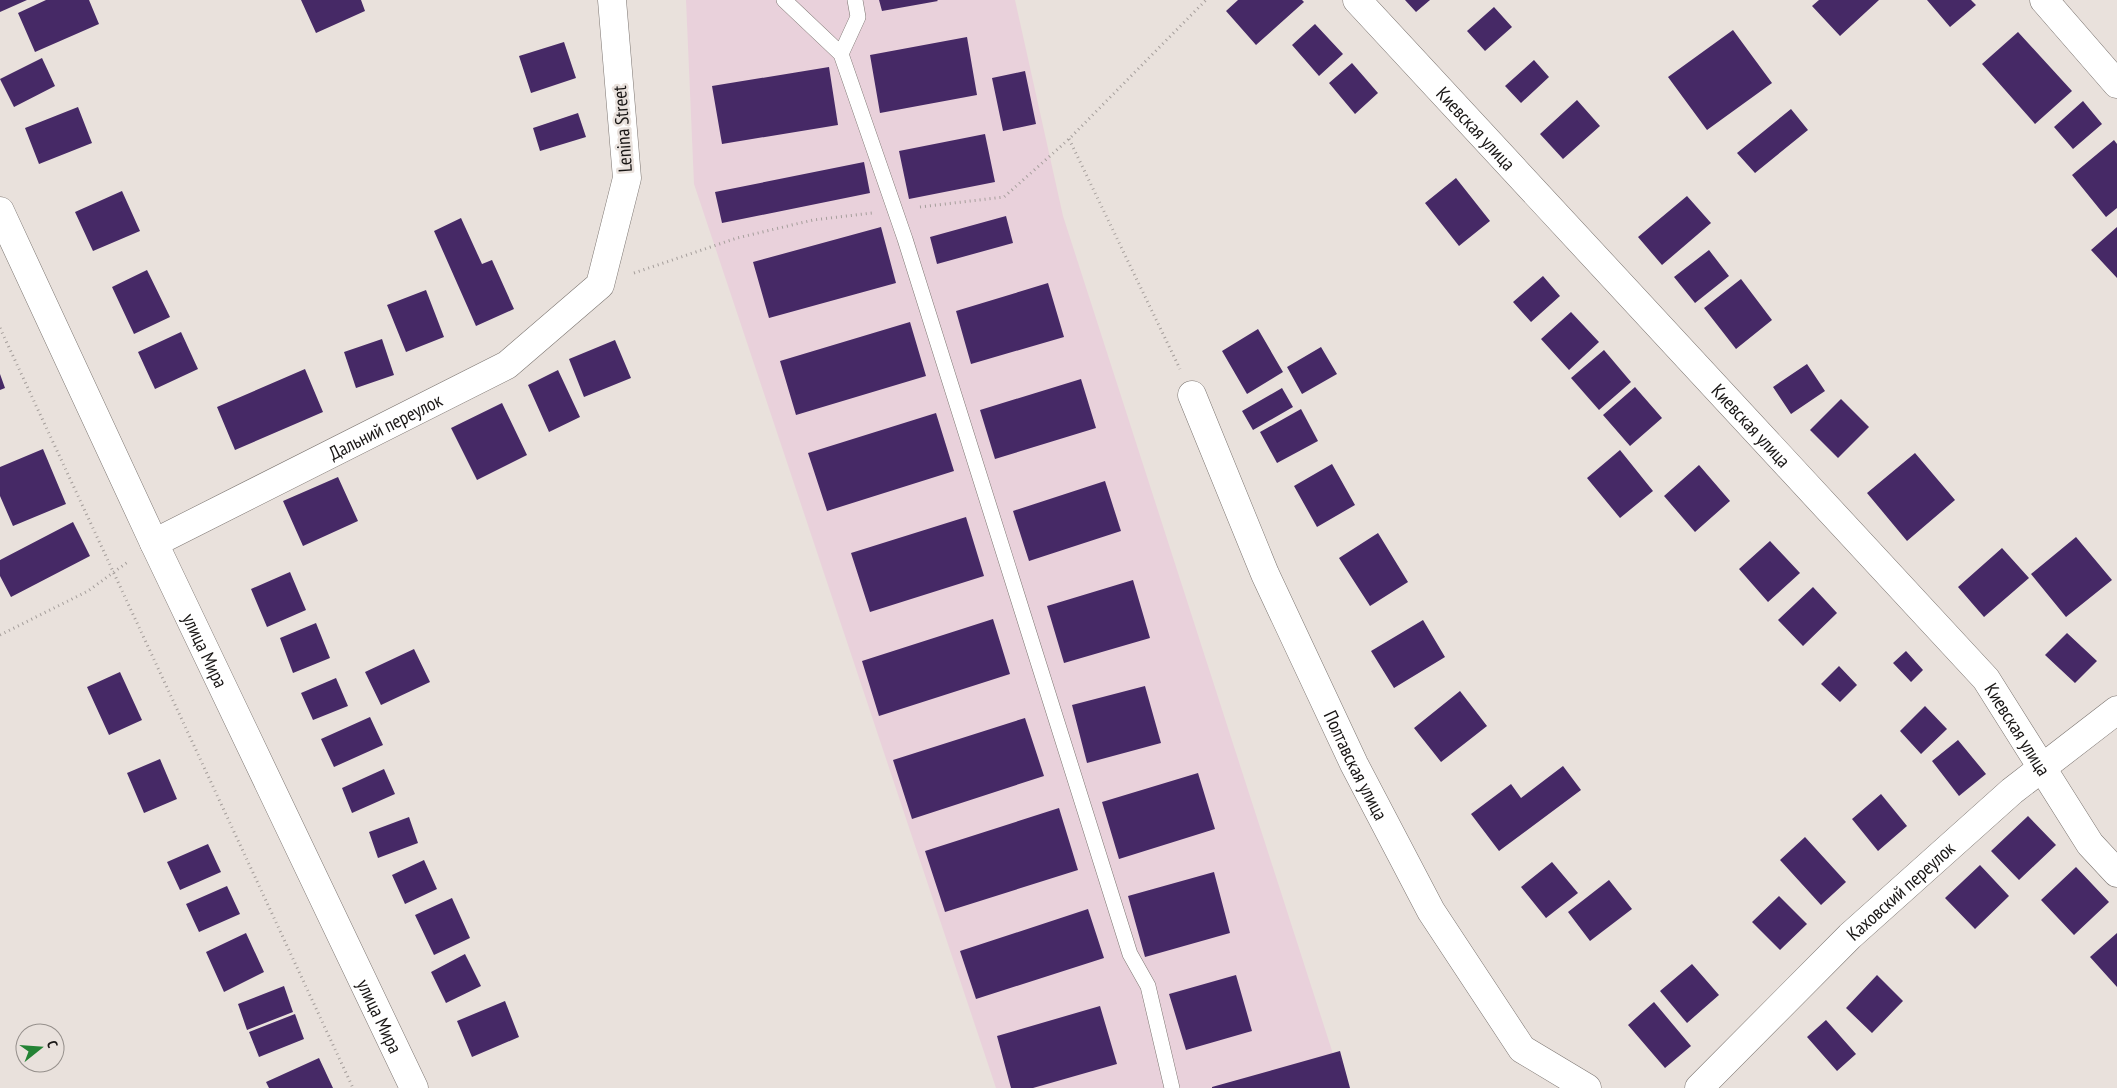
<svg xmlns="http://www.w3.org/2000/svg" width="2117" height="1088" viewBox="0 0 2117 1088" font-family="'PT Sans Narrow',sans-serif">
  <rect width="100%" height="100%" fill="#e9e1dc"/>
  <path fill="#e9d1db" d="M686,0H1015L1063,216L1344,1088H996L694,184Z"/>
  <path fill="#462966" d="M0,0H27L0,12Z
    M46,0H89L99,24L35,52L18,13Z
    M301,0H361L365,11L316,33Z
    M879,0H937L938,1L882,11Z
    M1238,0H1302L1304,2L1256,45L1226,11Z
    M1405,0H1430L1416,12Z
    M1819,0H1879L1840,36L1812,6Z
    M1927,0H1971L1976,5L1950,27Z
    M1494,7L1512,27L1485,51L1467,31Z
    M1315,24L1343,54L1319,76L1292,45Z
    M1733,30L1772,83L1707,130L1668,77Z
    M2018,32L2072,91L2035,124L1982,64Z
    M967,37L977,95L880,113L870,55Z
    M564,42L576,78L531,93L519,56Z
    M42,58L55,86L14,107L0,79Z
    M1534,60L1549,77L1521,103L1505,86Z
    M1352,63L1378,93L1355,114L1329,83Z
    M829,67L838,125L722,144L712,86Z
    M1025,71L1036,124L1003,131L992,78Z
    M1577,100L1600,126L1563,159L1540,134Z
    M2083,101L2102,124L2073,149L2054,127Z
    M78,107L92,143L39,164L25,128Z
    M1791,109L1808,130L1755,173L1737,153Z
    M578,113L586,137L540,151L533,128Z
    M985,134L995,182L909,199L899,151Z
    M2114,140L2117,144V208L2106,217L2072,175Z
    M864,162L870,193L722,223L715,192Z
    M1456,178L1490,221L1459,246L1425,203Z
    M122,191L140,231L93,251L75,212Z
    M1687,196L1711,223L1662,265L1638,237Z
    M1006,216L1013,243L937,264L930,237Z
    M461,218L482,264L492,260L514,309L476,326L434,231Z
    M881,227L896,283L769,318L753,262Z
    M2117,227V278L2091,250Z
    M1709,250L1729,276L1695,303L1674,277Z
    M147,270L170,317L134,334L112,287Z
    M1543,276L1560,296L1531,322L1513,302Z
    M1741,279L1772,320L1736,349L1704,308Z
    M1048,283L1064,337L971,364L956,311Z
    M426,290L444,337L406,352L387,305Z
    M1571,312L1599,342L1569,370L1541,339Z
    M910,322L926,376L796,415L780,361Z
    M1258,329L1283,372L1247,394L1222,351Z
    M181,332L198,369L155,389L138,352Z
    M382,339L394,375L356,388L344,352Z
    M615,340L631,378L584,397L569,359Z
    M1321,347L1337,374L1302,394L1287,367Z
    M1604,350L1631,382L1599,410L1571,378Z
    M1807,364L1825,391L1791,414L1773,387Z
    M305,369L323,412L235,450L217,407Z
    M558,370L580,417L549,432L528,385Z
    M0,374L5,388L0,390Z
    M1081,379L1096,428L995,459L980,410Z
    M1635,387L1662,418L1630,446L1603,415Z
    M1282,388L1293,407L1253,430L1242,411Z
    M1841,399L1869,427L1838,458L1810,430Z
    M502,403L527,455L477,480L451,428Z
    M1301,409L1318,441L1277,463L1260,432Z
    M936,413L954,471L827,511L808,453Z
    M43,449L66,504L13,526L0,496V467Z
    M1620,450L1653,491L1620,518L1587,478Z
    M1915,453L1955,500L1907,541L1867,493Z
    M1332,464L1355,505L1317,527L1294,486Z
    M1699,465L1730,501L1695,532L1664,496Z
    M338,477L358,521L303,546L283,501Z
    M1105,481L1121,531L1029,561L1013,511Z
    M966,517L984,576L870,612L851,553Z
    M73,522L90,556L11,597L0,576V560Z
    M1378,533L1408,582L1370,606L1339,558Z
    M2076,537L2112,580L2066,617L2031,574Z
    M1770,541L1800,573L1768,602L1739,569Z
    M2002,548L2029,578L1984,617L1958,587Z
    M290,572L306,610L267,627L251,589Z
    M1133,580L1150,638L1064,663L1047,606Z
    M1813,587L1837,613L1803,646L1778,620Z
    M993,619L1010,674L879,716L862,661Z
    M1423,620L1445,657L1394,688L1371,651Z
    M316,623L330,658L293,673L280,638Z
    M2067,633L2097,661L2075,683L2045,655Z
    M414,649L430,682L381,705L365,672Z
    M1906,651L1923,670L1911,682L1893,663Z
    M1839,666L1857,685L1840,702L1821,684Z
    M120,672L142,720L109,735L87,687Z
    M336,678L348,706L313,720L301,693Z
    M1145,686L1161,743L1087,763L1072,705Z
    M1460,691L1487,726L1441,762L1414,728Z
    M1925,706L1947,729L1921,754L1900,731Z
    M370,717L383,745L334,767L321,739Z
    M1025,718L1044,776L912,819L893,760Z
    M1958,740L1986,774L1959,796L1932,761Z
    M160,759L177,799L144,813L127,773Z
    M1563,766L1581,790L1499,851L1471,814L1511,784L1521,798Z
    M384,769L395,794L352,813L342,788Z
    M1198,773L1215,829L1119,859L1102,802Z
    M1881,794L1907,826L1878,851L1852,819Z
    M1059,808L1078,870L945,912L925,851Z
    M2028,816L2056,845L2019,880L1991,851Z
    M409,817L418,843L378,858L369,832Z
    M1805,837L1846,882L1821,905L1780,860Z
    M208,844L221,872L180,890L167,862Z
    M424,860L437,889L405,904L392,875Z
    M1552,862L1578,893L1546,918L1521,887Z
    M1980,865L2009,896L1975,929L1945,898Z
    M2076,867L2109,902L2074,935L2041,900Z
    M1214,872L1230,933L1145,957L1128,896Z
    M1609,880L1632,909L1590,941L1568,912Z
    M227,886L240,914L199,932L186,904Z
    M1779,896L1807,924L1780,950L1752,922Z
    M452,898L470,938L434,955L415,915Z
    M1088,909L1104,958L976,999L960,951Z
    M246,933L264,972L224,992L206,952Z
    M2117,933V987L2090,957Z
    M465,954L481,986L446,1003L431,972Z
    M1692,964L1719,995L1687,1023L1660,991Z
    M1236,975L1252,1031L1186,1050L1169,994Z
    M1877,975L1903,1001L1872,1033L1846,1008Z
    M284,986L293,1012L247,1030L238,1004Z
    M505,1001L519,1037L472,1057L457,1021Z
    M1654,1002L1691,1046L1665,1068L1628,1025Z
    M1100,1006L1117,1064L1033,1088H1011L997,1036Z
    M295,1014L304,1039L259,1057L249,1032Z
    M1826,1020L1856,1054L1837,1071L1807,1037Z
    M1340,1051L1350,1088H1212V1087Z
    M319,1058L333,1088H269L266,1082Z"/>
  <g fill="none" stroke-linecap="round" stroke-linejoin="round">
    <defs>
      <path id="lane" d="M784,0L841,54
        M855,0L858,17L841,54L905,239L1130,954L1148,986L1172,1088"/>
      <g id="street">
        <path id="s1" d="M1357,0L1986,679L2090,844L2117,873"/>
        <path d="M2044,0L2117,84"/>
        <path id="s2" d="M0,211L154,543L414,1088"/>
        <path id="s3" d="M1192,395L1265,574L1354,764L1431,911L1522,1049L1587,1088"/>
        <path id="s4" d="M154,543L507,365L600,285L627,178L612,0"/>
        <path id="s5" d="M1699,1088L1850,936L2012,791L2117,710"/>
      </g>
    </defs>
    <use href="#lane" stroke="#7c7571" stroke-width="16"/>
    <use href="#street" stroke="#7c7571" stroke-width="29"/>
    <path stroke="#a59e9b" stroke-width="3" stroke-dasharray="1 4" stroke-linecap="butt" d="M1069,139L1180,369
      M920,207L1004,197L1069,139L1206,0
      M634,273L737,238L813,220L872,213
      M0,328L353,1088
      M0,635L88,591L129,561"/>
    <use href="#lane" stroke="#fff" stroke-width="15"/>
    <use href="#street" stroke="#fff" stroke-width="28"/>
  </g>
  <g text-anchor="middle" stroke-width="5" stroke-linejoin="round" paint-order="stroke">
    <g font-size="19" fill="#191615" stroke="#e9e1dc">
      <text dy="7" stroke="none"><textPath href="#s1" startOffset="175">Киевская улица</textPath></text>
      <text transform="translate(622 129) rotate(-94)" y="7">Lenina Street</text>
      <text dy="7" stroke="none"><textPath href="#s1" startOffset="580">Киевская улица</textPath></text>
      <text dy="7" stroke="none"><textPath href="#s4" startOffset="259">Дальний переулок</textPath></text>
      <text dy="7" stroke="none"><textPath href="#s2" startOffset="485">улица Мира</textPath></text>
      <text dy="7" stroke="none"><textPath href="#s1" startOffset="985">Киевская улица</textPath></text>
      <text dy="7" stroke="none"><textPath href="#s3" startOffset="405">Полтавская улица</textPath></text>
      <text dy="7" stroke="none"><textPath href="#s5" startOffset="282">Каховский переулок</textPath></text>
      <text dy="7" stroke="none"><textPath href="#s2" startOffset="890">улица Мира</textPath></text>
    </g>
  </g>
  <g transform="translate(40 1048) rotate(73)"><circle r="24" fill="#e9e1dc" stroke="#96908c"/>
  <path d="M0-4L9 19L0 12L-9 19Z" fill="#248335"/>
  <text y="-8" font-size="14" font-weight="bold" text-anchor="middle" fill="#191615">С</text>
  </g>
</svg>
